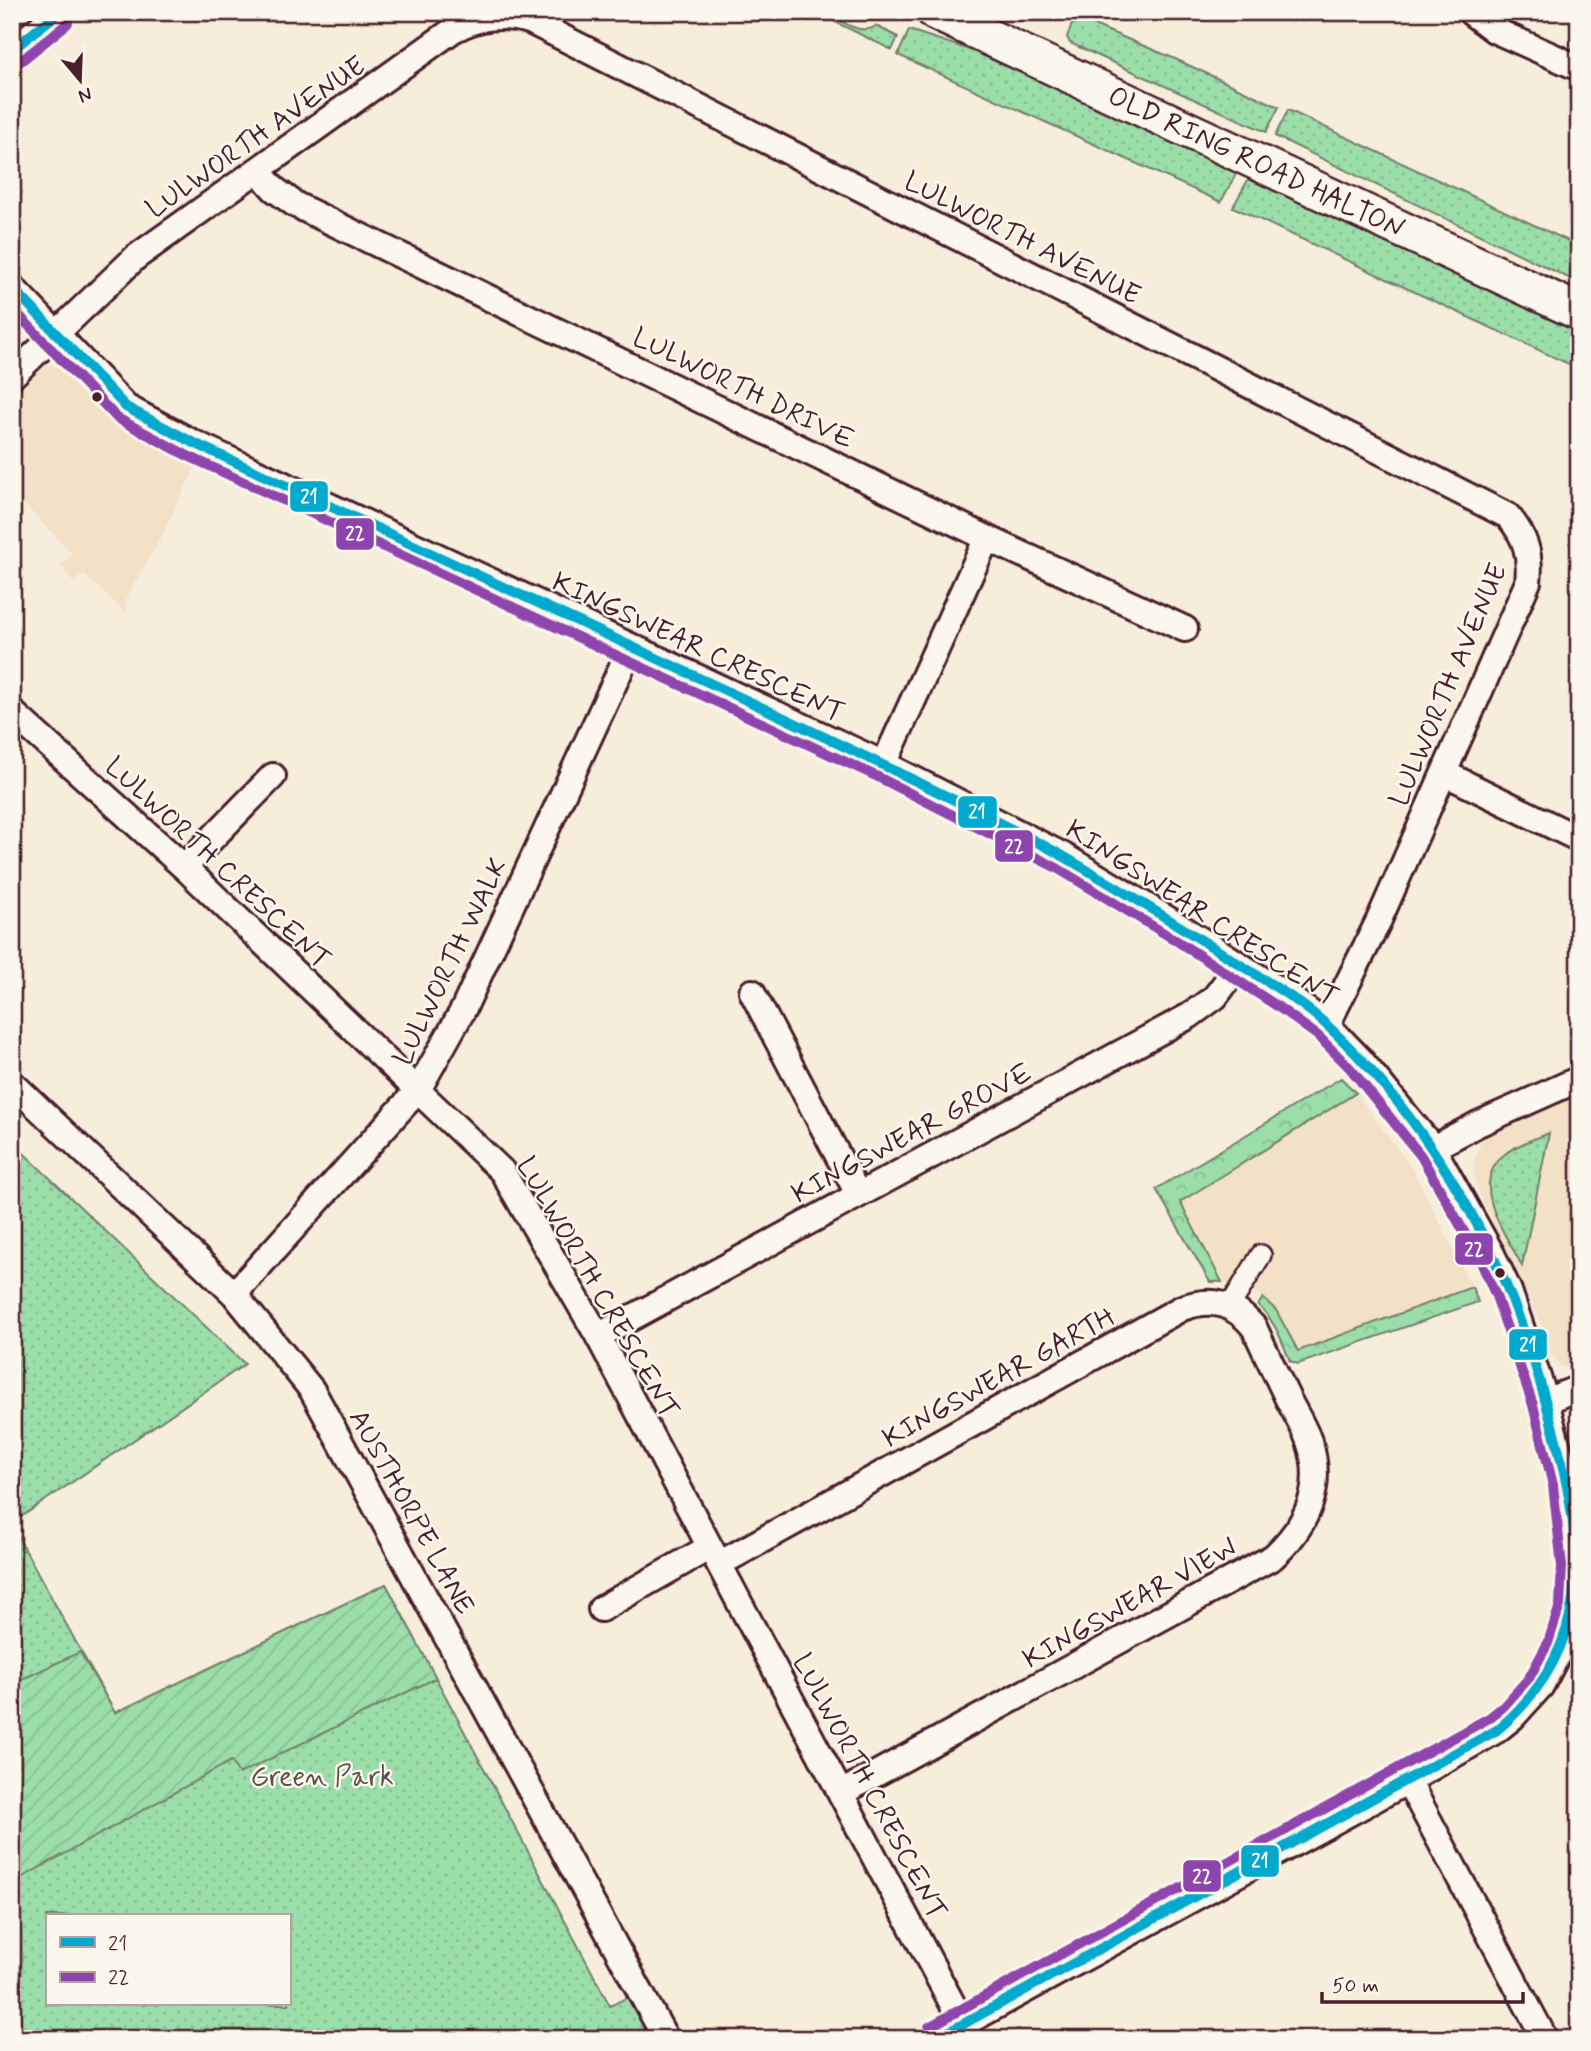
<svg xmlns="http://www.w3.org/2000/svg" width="1591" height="2051" viewBox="0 0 1591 2051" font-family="Mynerve,sans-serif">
  <defs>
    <pattern id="grass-dots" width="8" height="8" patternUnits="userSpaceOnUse" patternTransform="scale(1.75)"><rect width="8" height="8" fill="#9bdeaa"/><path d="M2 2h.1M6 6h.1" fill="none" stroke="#87be92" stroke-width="1.8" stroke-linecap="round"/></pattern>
    <pattern id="forest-crowns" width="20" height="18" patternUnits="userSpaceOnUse" patternTransform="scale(1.75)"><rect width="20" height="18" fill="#9bdeaa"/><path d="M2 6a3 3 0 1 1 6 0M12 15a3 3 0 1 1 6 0" fill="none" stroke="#87be92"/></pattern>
    <pattern id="garden-furrows" width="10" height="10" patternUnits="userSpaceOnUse" patternTransform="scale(1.75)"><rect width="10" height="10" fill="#9bdeaa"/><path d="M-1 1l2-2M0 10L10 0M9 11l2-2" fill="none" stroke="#87be92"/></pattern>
  </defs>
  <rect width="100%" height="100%" fill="#f7eddb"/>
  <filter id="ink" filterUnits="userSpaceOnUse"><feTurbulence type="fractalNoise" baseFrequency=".0143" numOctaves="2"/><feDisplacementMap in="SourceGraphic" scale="14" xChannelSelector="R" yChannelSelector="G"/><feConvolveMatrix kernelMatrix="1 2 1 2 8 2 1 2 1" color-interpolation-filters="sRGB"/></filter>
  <g filter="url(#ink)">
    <path fill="#f2e1c7" d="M48,366H62L74,370L87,378L84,389L88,396L123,422L166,449L178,445L200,458L160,539L126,598L127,614L84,574L73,582L60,564L73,554L12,492V395L21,387L18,383L32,372Z
      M1579,1092V1375L1560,1365L1550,1353L1541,1324L1479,1194L1474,1176V1160L1481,1142L1495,1130Z
      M1356,1093L1413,1170L1472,1287L1297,1351L1276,1310L1263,1298L1242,1286L1222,1282L1180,1202Z"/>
    <path fill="url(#grass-dots)" stroke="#727e6a" stroke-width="2" fill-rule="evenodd" d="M829,14C844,22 860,36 876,26L898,37L892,50L827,18Z
      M1077,18L1173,58L1279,107L1266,132L1070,43L1067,37L1074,19Z
      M909,30L964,48L1013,67L1237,172L1221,202L898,55Z
      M1288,110L1579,246V283L1275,136Z
      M1249,178L1579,331V369L1233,207Z
      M1549,1133L1522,1266C1506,1234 1467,1184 1505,1154C1517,1144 1535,1139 1549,1133Z
      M12,1142L245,1364L12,1523Z
      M12,1526L115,1713L386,1584L610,2006L640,1991L666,2039H12ZM47,1916H289V2004H47Z"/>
    <path fill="url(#forest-crowns)" stroke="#727e6a" stroke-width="2" d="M1341,1078L1356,1093L1180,1202L1222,1282H1210L1156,1189Z
      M1472,1287L1478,1302L1298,1364L1290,1361C1281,1339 1275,1321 1258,1305L1263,1298L1276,1310L1298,1351Z"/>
    <path fill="url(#garden-furrows)" stroke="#727e6a" stroke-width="2" d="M386,1584L436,1678L239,1774L231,1761L12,1883V1684L80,1652L115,1713Z"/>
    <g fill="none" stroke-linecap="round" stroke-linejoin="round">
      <defs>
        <path id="pedestrian" d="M1230,1306L1261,1255"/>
        <path id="minor" d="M1470,12L1494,30L1579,68
          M12,50L59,12
          M258,171L274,189L296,205L987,538L1185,629
          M12,287L126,407L192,442L884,764L1064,856L1184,929L1285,994L1327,1025L1360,1059L1433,1148L1492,1254L1509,1291L1546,1401L1567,1482L1573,1524L1576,1566L1574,1608L1561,1648L1541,1686L1513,1717L1497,1730L1408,1781L936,2039
          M12,376L136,257L453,30C480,16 501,14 530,21L1508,516C1526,537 1531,555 1528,582L1379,920L1327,1025
          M12,712L184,867L502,1171L598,1336L971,2039
          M884,764L987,538
          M1444,773L1579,839
          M184,867L273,776
          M752,992L858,1194
          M12,1083L234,1294L312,1390L666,2039
          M1433,1148L1478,1124L1579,1079
          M234,1294L418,1090L463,1010L631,647
          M598,1336L1189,1016L1215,997L1239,965
          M1546,1401L1579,1388
          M719,1564L1182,1308C1213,1297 1233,1303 1254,1327C1265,1351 1276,1374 1287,1397C1294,1411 1303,1425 1309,1441C1325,1487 1307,1526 1273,1557L841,1793
          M601,1609L710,1547
          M1408,1781L1545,2039"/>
        <path id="secondary" d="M935,12L1579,312"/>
      </defs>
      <use href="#pedestrian" stroke="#4a1f2b" stroke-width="24"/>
      <use href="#minor" stroke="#4a1f2b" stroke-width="30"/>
      <use href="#secondary" stroke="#4a1f2b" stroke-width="40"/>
      <use href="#pedestrian" stroke="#fbf7ec" stroke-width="19"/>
      <use href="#minor" stroke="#fbf7ec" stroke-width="24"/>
      <use href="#secondary" stroke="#fbf7ec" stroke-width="35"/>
      <defs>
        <path id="bus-1" d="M12,50L59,12
          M12,287L126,407L192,442C340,511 488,580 637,649C750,702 864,754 976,811C1006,827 1038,841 1068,859C1122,890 1175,923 1228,957C1262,979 1301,1000 1331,1029C1405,1099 1466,1191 1506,1285C1528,1336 1543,1391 1557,1444C1586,1553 1591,1652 1497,1730L936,2039"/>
        <path id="bus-2" d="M21,61L68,23
          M12,308L117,418L186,455L878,777L1057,868L1177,941L1277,1006L1318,1036L1350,1068L1421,1156L1480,1260L1496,1296L1533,1405L1553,1485L1562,1566L1560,1605L1548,1643L1529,1678L1503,1707L1489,1718L929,2027"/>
      </defs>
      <use href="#bus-1" stroke="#fbf7ec" stroke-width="16"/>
      <use href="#bus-2" stroke="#fbf7ec" stroke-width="16"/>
      <use href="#bus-1" stroke="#00a9ce" stroke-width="10"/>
      <use href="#bus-2" stroke="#8e44ad" stroke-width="10"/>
    </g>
  </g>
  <g fill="#4a1f2b" stroke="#fbf7ec" stroke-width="2.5">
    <circle cx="97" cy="397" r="6"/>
    <circle cx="1500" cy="1273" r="6"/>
  </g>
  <g text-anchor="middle" stroke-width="5" stroke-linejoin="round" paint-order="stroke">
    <g font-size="28" fill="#4a1f2b" stroke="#fbf7ec">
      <text transform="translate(255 136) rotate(-35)" y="10">LULWORTH AVENUE</text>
      <text transform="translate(1257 161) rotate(25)" y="10">OLD RING ROAD HALTON</text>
      <text transform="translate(1023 237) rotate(27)" y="10">LULWORTH AVENUE</text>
      <text transform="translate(744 387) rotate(26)" y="10">LULWORTH DRIVE</text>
      <text transform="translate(699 646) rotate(25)" y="10">KINGSWEAR CRESCENT</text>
      <text transform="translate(1447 684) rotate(-67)" y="10">LULWORTH AVENUE</text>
      <text transform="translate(219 862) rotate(43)" y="10">LULWORTH CRESCENT</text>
      <text transform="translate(1203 912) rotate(33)" y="10">KINGSWEAR CRESCENT</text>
      <text transform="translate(449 961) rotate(-64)" y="10">LULWORTH WALK</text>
      <text transform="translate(911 1132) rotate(-28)" y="10">KINGSWEAR GROVE</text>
      <text transform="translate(599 1287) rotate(60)" y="10">LULWORTH CRESCENT</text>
      <text transform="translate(998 1376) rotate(-29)" y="10">KINGSWEAR GARTH</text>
      <text transform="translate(413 1511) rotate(61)" y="10">AUSTHORPE LANE</text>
      <text transform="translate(1129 1602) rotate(-29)" y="10">KINGSWEAR VIEW</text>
      <text transform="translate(871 1786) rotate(62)" y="10">LULWORTH CRESCENT</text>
    </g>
    <g font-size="28" fill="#5e4f4b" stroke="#fbf7ec">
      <text x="322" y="1785">Green Park</text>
    </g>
  </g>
  <g stroke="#fbf7ec" stroke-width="2.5">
    <rect x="289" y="480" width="40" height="33" rx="7" fill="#00a9ce"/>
    <rect x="335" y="517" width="40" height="34" rx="7" fill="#8e44ad"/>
    <rect x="957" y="795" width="41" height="34" rx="7" fill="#00a9ce"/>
    <rect x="994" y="829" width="40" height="34" rx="7" fill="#8e44ad"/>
    <rect x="1454" y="1232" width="40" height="34" rx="7" fill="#8e44ad"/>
    <rect x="1508" y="1328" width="40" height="33" rx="7" fill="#00a9ce"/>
    <rect x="1240" y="1844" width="40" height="34" rx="7" fill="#00a9ce"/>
    <rect x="1182" y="1859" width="40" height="34" rx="7" fill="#8e44ad"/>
  </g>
  <g font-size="19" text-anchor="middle" font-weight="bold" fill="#fff">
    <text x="309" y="503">21</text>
    <text x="355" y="540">22</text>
    <text x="977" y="818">21</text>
    <text x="1014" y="853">22</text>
    <text x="1474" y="1256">22</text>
    <text x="1528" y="1351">21</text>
    <text x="1260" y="1867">21</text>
    <text x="1202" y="1883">22</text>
  </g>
  <rect width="1591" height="2051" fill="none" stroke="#fbf7ec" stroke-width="42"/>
  <rect x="21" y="21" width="1549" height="2009" fill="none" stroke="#4a1f2b" stroke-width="2.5" filter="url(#ink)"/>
  <rect x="46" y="1914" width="245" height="91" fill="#fbf7ec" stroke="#b4a19f" stroke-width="2"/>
  <rect x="60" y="1937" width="35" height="10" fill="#00a9ce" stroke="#b4a19f" stroke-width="2"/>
  <text x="108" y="1950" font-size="21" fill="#4a1f2b">21</text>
  <rect x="60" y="1972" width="35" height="10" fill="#8e44ad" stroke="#b4a19f" stroke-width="2"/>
  <text x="108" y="1984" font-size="21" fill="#4a1f2b">22</text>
  <g transform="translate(80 80) rotate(161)" stroke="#fbf7ec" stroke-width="5" paint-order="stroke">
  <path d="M0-5L12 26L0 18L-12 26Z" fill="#4a1f2b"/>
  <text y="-10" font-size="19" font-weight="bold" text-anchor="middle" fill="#4a1f2b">N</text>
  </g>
  <path d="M1322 1992v10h201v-10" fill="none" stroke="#4a1f2b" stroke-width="3.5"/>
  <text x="1332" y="1992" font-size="21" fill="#4a1f2b" stroke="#fbf7ec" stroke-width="5" paint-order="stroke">50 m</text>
</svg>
